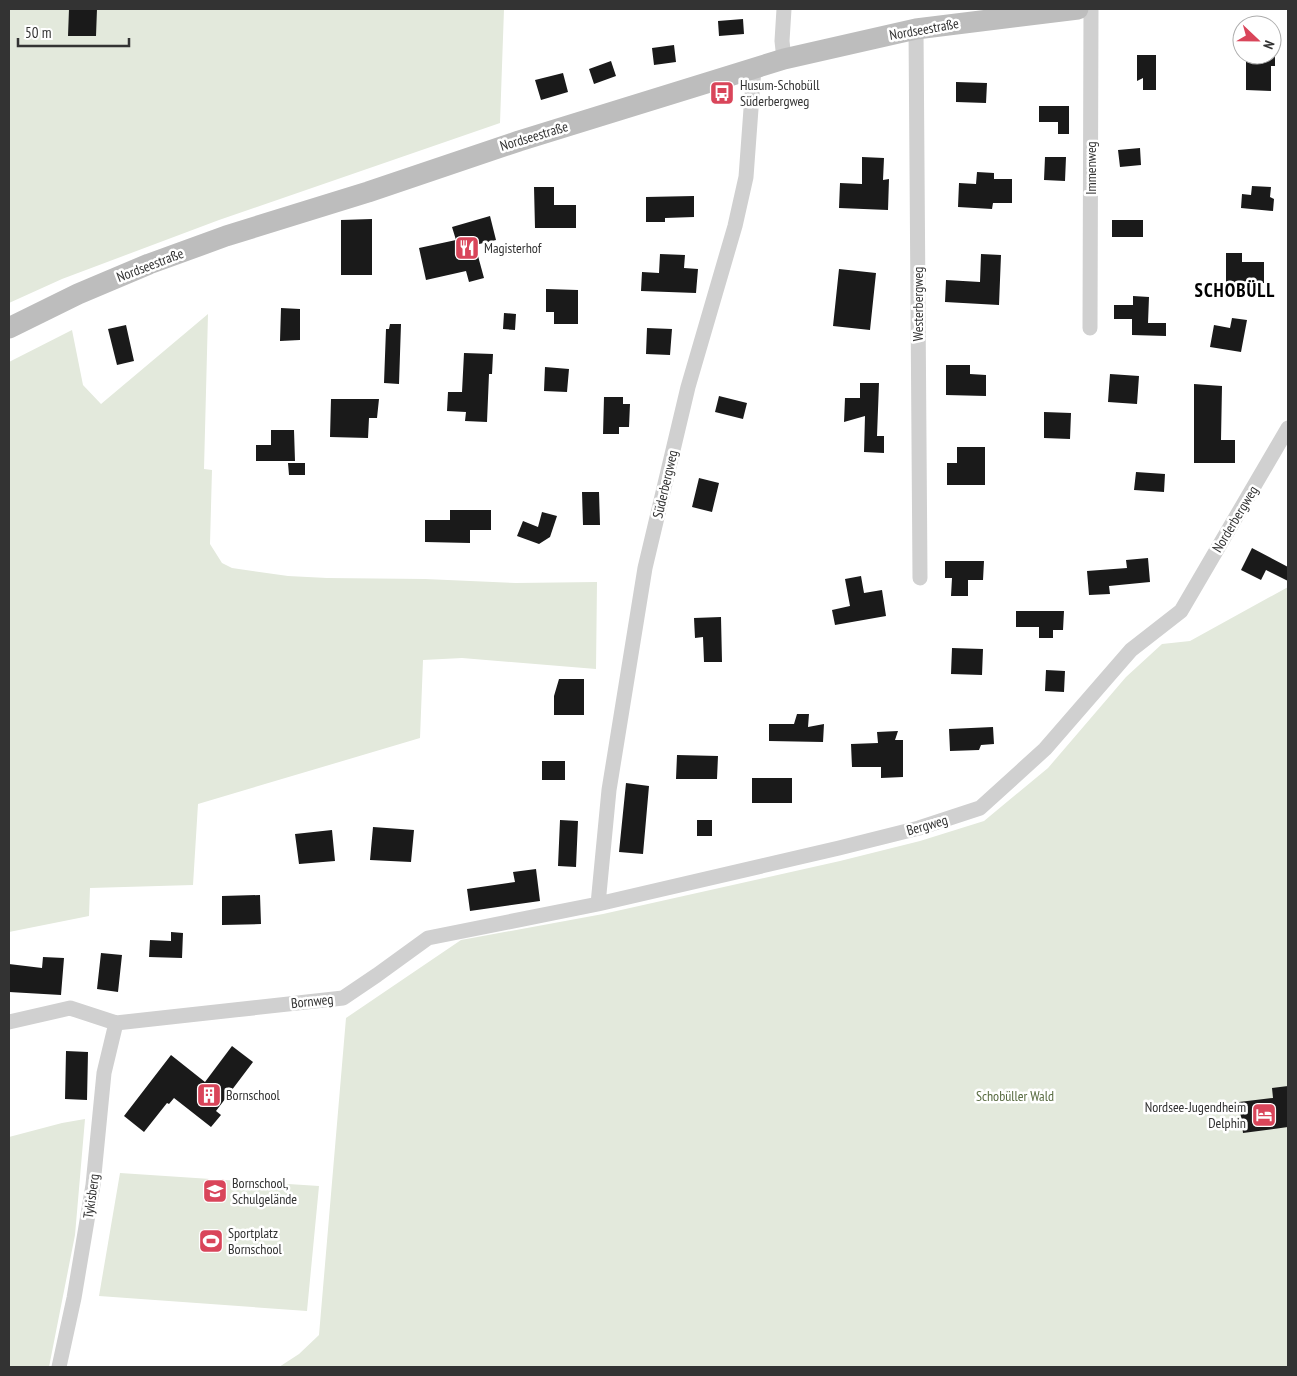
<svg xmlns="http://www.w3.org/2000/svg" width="1297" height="1376" viewBox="0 0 1297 1376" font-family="'PT Sans Narrow',sans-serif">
  <rect width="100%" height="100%" fill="#fff"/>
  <path fill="#e3e9dc" d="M9,9H504L500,123L219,220L62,279L9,303Z
    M208,314L204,469L212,470L210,544L222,563L232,568L288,576L327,578L425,579L516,583L597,582L596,669L462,658L423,660L420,738L198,804L193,885L90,888L89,916L9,932V362L72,330L83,385L101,404Z
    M1288,587V1367H279L299,1354L319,1335L346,1018L461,940L603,914L840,861L920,841L984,821L1048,768L1126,677L1162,644L1190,641Z
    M85,1119L75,1235L49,1367H9V1137L62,1123Z
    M120,1173L319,1186L307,1311L99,1296Z"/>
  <path fill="#1a1a1a" d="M69,9H97L96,36H68Z
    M743,19L744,34L719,36L718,21Z
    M674,45L676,62L654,65L652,48Z
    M1137,55H1156V90H1143V78L1137,81Z
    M1256,55H1275V66H1271V91L1246,90V58H1256Z
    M611,61L616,76L594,84L589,69Z
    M563,73L568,92L541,100L535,80Z
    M956,82L987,83L986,103L956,102Z
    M1039,106H1069V134H1058V122H1039Z
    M1140,148L1141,165L1120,167L1118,150Z
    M862,157L884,158L883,180L889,179L888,210L839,208L840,183L862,184Z
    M1045,157H1066L1065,181L1044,180Z
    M977,172L994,173V179H1012V203H993L992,209L958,207L959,183L976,184Z
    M1252,186L1271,187L1270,197L1274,199L1273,211L1241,208L1242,194L1251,195Z
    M534,187H554V205H576V228H535Z
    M694,196V217L665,218V222H646V197Z
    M490,216L496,240L475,245L484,278L469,282L466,271L426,280L419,248L456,240L452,227Z
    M372,219V275H341V220Z
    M1112,220H1143V237H1112Z
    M1226,253H1242V262H1264V283H1226Z
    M660,254L685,255L684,268L698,269L696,293L641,291L642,272L659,273Z
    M981,254L1001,255L999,305L945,302L946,280L980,282Z
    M839,269L876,273L870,330L833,326Z
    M546,289L578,290V324H554V312H546Z
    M1133,296L1149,297L1148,323H1166V336L1132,335V319H1114V305H1133Z
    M281,308L300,309V340L280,341Z
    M504,313L516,314L515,330L503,329Z
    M1232,318L1247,320L1241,352L1210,347L1214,325L1230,328Z
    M390,324H401L399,384L384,383L386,329H389Z
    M126,325L134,361L117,365L108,329Z
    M647,328L672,329L670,355L646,354Z
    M464,353L493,354L492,374H489L487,422L465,421L466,412L447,411L448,392H462Z
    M946,365H970V374L986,375V396L946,395Z
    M545,367L569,369L567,392L544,391Z
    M1110,374L1139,376L1137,404L1108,402Z
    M860,383H879L877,436H884V453L864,452L865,416L844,422L845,398H860Z
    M1194,384L1222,386L1221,440H1235V463H1194Z
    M719,396L747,403L743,419L715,412Z
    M604,397H623V404H630L629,427H619V434H603Z
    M331,399H379L377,418H369L368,438L330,437Z
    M1044,412L1071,413L1070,439L1044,438Z
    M271,430H294L295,461H256V445H271Z
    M957,447H985V485H947V463H957Z
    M288,463H305V475H289Z
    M1136,472L1165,474L1164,492L1134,490Z
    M699,478L719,483L712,512L692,507Z
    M582,492H599L600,525H583Z
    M450,510H491V530H470V543L425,542V520H450Z
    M542,512L557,516L550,537L539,544L517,536L523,521L538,527Z
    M1252,548L1288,567V581L1266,570L1261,580L1241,570Z
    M1148,558L1150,582L1109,586L1110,594L1089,595L1087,571L1127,568L1126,560Z
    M945,561H984L983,580H968V596H951L952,578H945Z
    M861,576L864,593L882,590L886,616L835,625L832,610L850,606L845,579Z
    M1016,611H1064L1063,630H1053V638H1039V627H1016Z
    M721,617L722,662H704L703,637L695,638L694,618Z
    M952,648L983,649L982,675L951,674Z
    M1046,670L1065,671L1064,692L1045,691Z
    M559,679H584V715H554V696Z
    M797,714H809L808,727L824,724L823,742L769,741V724H794Z
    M993,727L994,744L981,745L979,750L950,751L949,729Z
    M898,731L895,740H903V777L881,778V767H852L851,744L878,743L877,732Z
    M677,755L718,756L717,779H676Z
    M542,761H565V780H542Z
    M752,778H792V803H752Z
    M626,783L649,786L643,854L619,852Z
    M560,820L578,821L576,867L558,866Z
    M697,820H712V836H697Z
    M373,827L414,830L411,862L370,860Z
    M332,830L335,861L299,864L295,834Z
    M536,869L540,901L470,911L467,889L515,882L513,872Z
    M260,895L261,924L222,925V896Z
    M171,932L183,933L182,958L149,957L150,940L171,941Z
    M101,953L122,955L118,992L97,989Z
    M43,957L64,958L61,995L9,992V964L42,968Z
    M232,1046L253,1062L216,1111L221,1115L211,1127L174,1098L169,1104L167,1103L144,1132L124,1116L171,1055L205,1082Z
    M66,1051L88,1052L87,1100L65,1099Z
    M1288,1086V1127L1243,1133L1239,1102L1273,1098L1272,1088Z"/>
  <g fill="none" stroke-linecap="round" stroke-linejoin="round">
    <path stroke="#d0d0d0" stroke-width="15" d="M784,9L782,41L784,59
      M916,29L920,578
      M1090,328L1091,9
      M598,904L609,790L645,568L688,387L735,226L746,177L754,68
      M9,1022L70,1008L116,1023L343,998L377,975L428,938L598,904L839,848L919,828L980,808L1045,749L1131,650L1181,611L1288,428
      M59,1367L74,1298L93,1185L104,1073L116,1023"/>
    <path stroke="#bdbdbd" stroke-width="21" d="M9,328L78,294L149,264L226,236L368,192L519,141L784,59L916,29L1078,9"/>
  </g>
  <defs>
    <symbol id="bus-square" viewBox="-11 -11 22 22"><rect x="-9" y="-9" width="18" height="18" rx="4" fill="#d9455a" stroke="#fff"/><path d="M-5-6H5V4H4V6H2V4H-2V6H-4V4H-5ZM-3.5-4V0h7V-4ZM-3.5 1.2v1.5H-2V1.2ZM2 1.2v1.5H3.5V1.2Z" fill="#fff"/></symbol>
    <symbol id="restaurant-square" viewBox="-11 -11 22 22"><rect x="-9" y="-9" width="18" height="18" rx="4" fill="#d9455a" stroke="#fff"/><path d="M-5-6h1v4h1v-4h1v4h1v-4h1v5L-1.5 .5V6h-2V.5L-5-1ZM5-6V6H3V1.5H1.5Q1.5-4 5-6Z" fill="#fff"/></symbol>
    <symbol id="building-square" viewBox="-11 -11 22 22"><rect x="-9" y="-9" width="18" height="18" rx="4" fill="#d9455a" stroke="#fff"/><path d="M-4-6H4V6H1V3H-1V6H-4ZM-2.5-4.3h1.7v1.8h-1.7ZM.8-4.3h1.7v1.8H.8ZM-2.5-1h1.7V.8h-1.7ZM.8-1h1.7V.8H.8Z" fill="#fff"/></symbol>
    <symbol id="hotel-square" viewBox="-11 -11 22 22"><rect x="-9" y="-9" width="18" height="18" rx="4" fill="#d9455a" stroke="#fff"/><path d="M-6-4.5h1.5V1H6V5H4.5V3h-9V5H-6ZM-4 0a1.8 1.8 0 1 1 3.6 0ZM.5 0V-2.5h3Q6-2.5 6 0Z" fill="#fff"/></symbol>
    <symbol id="school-square" viewBox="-11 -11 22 22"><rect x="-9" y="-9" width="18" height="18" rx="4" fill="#d9455a" stroke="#fff"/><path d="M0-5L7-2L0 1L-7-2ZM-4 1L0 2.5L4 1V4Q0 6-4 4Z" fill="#fff"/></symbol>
    <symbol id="stadium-square" viewBox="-11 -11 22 22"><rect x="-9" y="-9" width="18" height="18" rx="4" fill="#d9455a" stroke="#fff"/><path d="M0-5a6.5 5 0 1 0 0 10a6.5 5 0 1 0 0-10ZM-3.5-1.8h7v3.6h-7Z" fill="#fff"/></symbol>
  </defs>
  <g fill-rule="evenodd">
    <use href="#bus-square" x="708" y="79" width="28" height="28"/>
    <use href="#restaurant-square" x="453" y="234" width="28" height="28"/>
    <use href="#building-square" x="195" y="1081" width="28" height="28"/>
    <use href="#hotel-square" x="1250" y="1101" width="28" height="28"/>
    <use href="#school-square" x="201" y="1177" width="28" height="28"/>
    <use href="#stadium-square" x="197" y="1227" width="28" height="28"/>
  </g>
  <g text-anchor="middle" stroke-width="5" stroke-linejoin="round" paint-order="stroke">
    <g font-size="14" fill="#333" stroke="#fff">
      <text transform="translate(924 29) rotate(-10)" y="5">Nordseestraße</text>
      <text transform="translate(534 136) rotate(-17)" y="5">Nordseestraße</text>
      <text transform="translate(1091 168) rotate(-90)" y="5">Immenweg</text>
      <text transform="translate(150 265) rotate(-21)" y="5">Nordseestraße</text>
      <text transform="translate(918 304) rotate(-90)" y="5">Westerbergweg</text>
      <text transform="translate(665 484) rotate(-77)" y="5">Süderbergweg</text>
      <text transform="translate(1235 519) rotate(-59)" y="5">Norderbergweg</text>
      <text transform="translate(927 825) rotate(-16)" y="5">Bergweg</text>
      <text transform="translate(312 1001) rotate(-6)" y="5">Bornweg</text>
      <text transform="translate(91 1196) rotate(-82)" y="5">Tykisberg</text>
    </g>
    <g font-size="14" fill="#333" stroke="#fff" text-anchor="start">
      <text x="740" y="90">Husum-Schobüll<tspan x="740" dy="16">Süderbergweg</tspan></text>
      <text x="484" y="253">Magisterhof</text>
      <text x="226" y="1100">Bornschool</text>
      <text x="1246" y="1112" text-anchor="end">Nordsee-Jugendheim<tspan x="1246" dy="16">Delphin</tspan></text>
      <text x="232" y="1188">Bornschool,<tspan x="232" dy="16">Schulgelände</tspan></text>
      <text x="228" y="1238">Sportplatz<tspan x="228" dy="16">Bornschool</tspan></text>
    </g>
    <g font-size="14" fill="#596c42" stroke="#fff">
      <text x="1015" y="1101">Schobüller Wald</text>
    </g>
    <g font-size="19" font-weight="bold" letter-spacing="1" fill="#000" stroke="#fff">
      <text x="1235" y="297">SCHOBÜLL</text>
    </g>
  </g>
  <rect width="1297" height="1376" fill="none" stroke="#333333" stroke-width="20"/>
  <g transform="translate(1257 40) rotate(112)"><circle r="24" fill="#ffffff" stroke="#adadad"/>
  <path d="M0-4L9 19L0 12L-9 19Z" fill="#d9455a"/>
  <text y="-8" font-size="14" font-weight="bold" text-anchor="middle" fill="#333333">N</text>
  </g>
  <path d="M18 38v8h111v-8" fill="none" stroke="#333333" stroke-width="2.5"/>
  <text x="25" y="38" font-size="15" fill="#333333" stroke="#ffffff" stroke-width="4" paint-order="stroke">50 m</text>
</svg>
